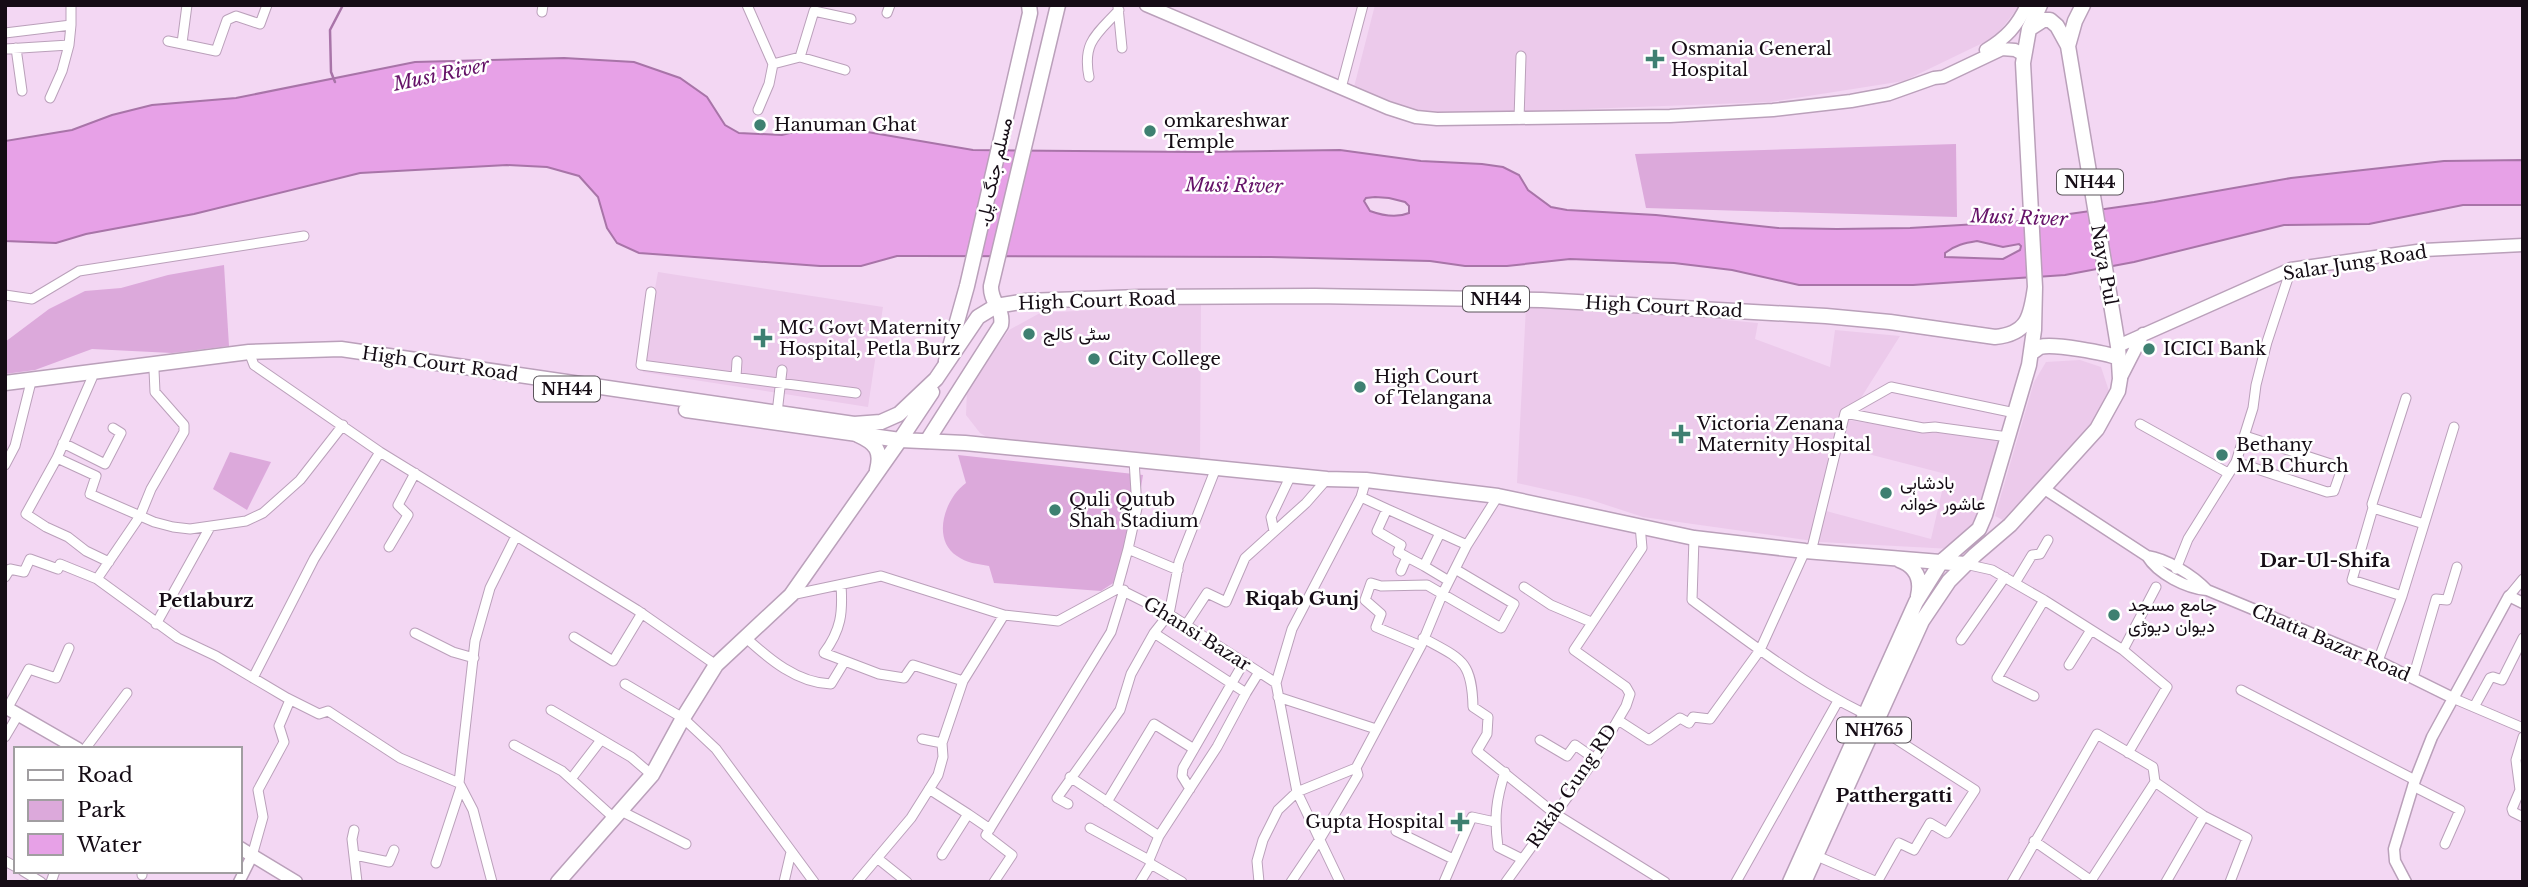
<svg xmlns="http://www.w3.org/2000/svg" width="2528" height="887" viewBox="0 0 2528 887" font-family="'Libre Baskerville',Vazirmatn,serif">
  <rect width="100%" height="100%" fill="#f3d7f3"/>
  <path fill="#eccaeb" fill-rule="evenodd" d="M1375,5H2020L1995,37L1904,81L1770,102L1427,115L1354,87Z
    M658,272L883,307L868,407L643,372L641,365Z
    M1201,304L1200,464L989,438L980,433L966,415L967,389L1009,330L1040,313Z
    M1526,306L1651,313L1758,323L1755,339L1830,367L1835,330L1900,336L1847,420L1935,433L1946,430L1994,439L1999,443L1969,540L1952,549L1820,542L1643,517L1588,499L1517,483ZM1841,447L1946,474L1931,539L1826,511Z
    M2080,360L2101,367L2109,391L2097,420L2003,520L1995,516L2034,382L2046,362Z"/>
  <path fill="#dca9db" d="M1956,144L1957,217L1646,208L1635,154Z
    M224,265L229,346L172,353L92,349L35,370L5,374V342L49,309L85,291L121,288L168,275Z
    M230,452L271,462L247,510L213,489Z
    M958,455L1143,475L1127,574L1101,591L994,583L989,566C978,564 966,563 957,556C931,539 945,498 966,483Z"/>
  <path fill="#e7a1e7" stroke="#a874a8" stroke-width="2" fill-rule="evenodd" d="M564,58L634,62L680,78L707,97L725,125L739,133L782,135L817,126L838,127L973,150L1195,152L1340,150L1421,161L1482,164L1503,167L1519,175L1528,190L1551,207L1567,210L1656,215L1778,228L1837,229L1910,228L2012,222L2154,202L2291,178L2444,161L2523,160V205H2463L2369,224L2284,225L2134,262L2065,275L1913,285H1799L1732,270L1674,263L1570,259L1507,266H1465L1430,261L1271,257L917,256H897L861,266H820L639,253L617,243L607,228L598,197L579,176L547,167L507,165L360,173L194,214L86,234L56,243L5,241V141L72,130L112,115L152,105L236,98L415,62ZM1375,197L1389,198L1405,202L1409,206V213C1397,218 1381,215 1370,211L1364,201L1366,198ZM1977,241L2003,247L2019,244L2021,246L2020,250L2003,259L1945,257V253C1955,245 1965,243 1977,241Z"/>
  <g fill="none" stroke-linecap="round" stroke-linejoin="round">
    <path stroke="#a874a8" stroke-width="2.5" d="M335,82L331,72L330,30L343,5"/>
    <defs>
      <path id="minor" d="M747,5L773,64L769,84L758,110
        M1118,7L1122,48
        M542,12L543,5
        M887,13L890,5
        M5,33L71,25V5
        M168,41L216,51L227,20L236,16L260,24L267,5
        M182,43L187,5
        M16,48L22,91
        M5,49L69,45L71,25
        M800,57L814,11L851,19
        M773,64L800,57L845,70
        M1089,77C1082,42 1097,34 1119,10
        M1341,88L1363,5
        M50,98L62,71L69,45
        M1519,119L1521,56
        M651,292L641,365L856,393
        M5,295L32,299L79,271L304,236
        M249,352L254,365L380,452L637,610L716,665
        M736,377L737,361
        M92,378L57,458L26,514L46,527L68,537L86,551L109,562
        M777,413L782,370
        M1845,413L1923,428L1935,427L2008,437
        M2140,424L2228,473
        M63,443L105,464L121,433L113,428
        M57,458L96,476L90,494L154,522L173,527L190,529L246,521L263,513L300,480L343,425
        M2236,462L2327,492L2334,491L2341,471L2340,467L2245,436
        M5,465L15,446L30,386
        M1361,497L1387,509L1377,531L1401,545L1398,552L1407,557L1401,571
        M2373,508L2424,524
        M1387,509L1467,545
        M1274,531L1271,517L1291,475
        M1694,538L1692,600C1747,641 1803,684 1865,714
        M389,547L408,515L398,505L415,473
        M1128,549L1137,508L1134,460
        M1811,552L1845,413L1891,387L2015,413
        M1407,557L1424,566L1440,533
        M1965,564L1992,570L2044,600L2123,650L2167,687L2128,753
        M1424,566L1449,581
        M2176,569L2188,539L2236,462L2253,408L2256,385L2267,342L2291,269
        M5,577L10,569L24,572L30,559L58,569L60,564L97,579L178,638L216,656L287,698L319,714L328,711L400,758L459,783L473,810L492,882
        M97,579L140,516L151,489L184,432V425L155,392L154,370
        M2015,583L2032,555L2040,554L2048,540
        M841,585C843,613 841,630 824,653L879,674L904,678L913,665L963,681
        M1524,587L1551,605L1591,622
        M1117,589L1128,549L1178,570
        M1119,589L1169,614L1276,683
        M791,595L881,576L1004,615L1058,621L1117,589
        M2402,596L2352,580L2373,508L2372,504L2406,398
        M2509,596L2523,579
        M156,624L210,527
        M1186,625L1207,593L1226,602L1245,558L1306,503L1327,479
        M415,633L453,652L474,658
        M574,637L613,661L642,613
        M745,637C769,659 797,683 831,684L845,661
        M1423,638C1461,659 1472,660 1473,707L1488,717L1487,734L1477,751L1554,813L1665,882
        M1961,640L2005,577
        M1421,646L1376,627L1381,614L1365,600L1371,583L1381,586L1427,585L1501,628L1514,604L1455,569
        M2123,650L2156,587
        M2378,661L2402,596L2454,427
        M2069,665L2091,630
        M253,678L314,559L380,452
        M2413,678L2436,599L2447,600L2457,567
        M625,684L683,718L716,749L814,882
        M2241,690L2415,780
        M1246,693L1259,672
        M2034,696L1997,678L2044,600
        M1278,697L1376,729
        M2455,699L2523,728
        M2474,707L2490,678L2493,677L2502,680L2523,638
        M7,709L29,669L56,678L69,648
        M551,710L631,757L652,775
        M1618,720L1649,740L1680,718L1689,723L1693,717L1710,719L1760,650L1805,551
        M5,737L18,715
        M922,739L942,743
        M1540,740L1567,756L1575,745L1595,759
        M514,745L562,771L614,818
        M85,749L127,693
        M1505,772C1496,800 1494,817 1498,847L1522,859
        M1070,777L1159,836
        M571,779L601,740
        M459,783L475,641L490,588L516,536
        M2413,786L2460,810L2445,844
        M929,789L968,814
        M1190,789L1182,776L1183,768L1244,662
        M1107,802L1154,724L1194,749
        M1068,804L1057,798L1120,710L1131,674L1154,633L1169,614L1179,562L1216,468
        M621,811L686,844
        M2523,817L2513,812L2512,809L2520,790L2516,760L2523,737
        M1090,828L1149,860
        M354,830L352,839L357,882
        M1396,831L1453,859
        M2034,841L2093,882
        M355,855L389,862L394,850
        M942,855L968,814L990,829
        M252,856L263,817L258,790L284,742L279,726L290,700
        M1817,856L1877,882L1899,843L1914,850L1930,823L1947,833L1975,790L1882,730L1877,722
        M877,858L907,882
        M5,861L16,867
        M436,863L461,787
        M1151,864L1182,882
        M23,871L41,882
        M142,875V871
        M51,882L55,871
        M784,882L791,852
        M857,882L911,818L938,775L943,757L942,743L963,681L1004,615
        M994,882L1012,855L986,835L1111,632L1124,590
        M1140,882L1151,864L1149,860L1159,836L1217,747L1246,693L1154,633
        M1259,882L1257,861L1263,840L1278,810L1297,792L1356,768L1421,646L1442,595L1467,545L1498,496
        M1291,882L1320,839L1358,775L1356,768
        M1340,882L1297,792L1276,683L1292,629L1361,497L1366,480
        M1444,882L1472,817L1495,822
        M1506,882L1595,759L1626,706L1630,694L1626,687L1574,650L1642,548L1640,525
        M1736,882L1838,701
        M2012,882L2097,734L2153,767L2155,782L2204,816L2247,838L2230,882
        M2090,882L2155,782
        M2166,882L2204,816"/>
      <path id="tertiary" d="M2043,488L2147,556C2167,559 2193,575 2207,590
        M2147,556C2158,574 2186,588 2207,590L2378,661L2455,699
        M239,882L252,856
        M2406,882L2395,861L2394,849L2415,780L2432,737L2509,596L2523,603"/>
      <path id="secondary" d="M1146,5L1388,108L1416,117L1437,119L1670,116L1773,110L1851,101L1889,94L1934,78L1943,77L2002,49L2015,50L2024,55
        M1986,50C2006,38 2017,26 2027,5
        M2118,346L2291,269L2424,250L2523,245
        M2120,379L2143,334
        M5,707L78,749
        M240,848L296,882"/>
      <path id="primary" d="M946,361L967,286L1030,13L1029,5
        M858,435C876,443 882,451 877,470
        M927,441L1001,325C1004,309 990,302 991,286L1058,5
        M558,882L652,775L683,718L716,665L791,595L900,440"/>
      <path id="trunk" d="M2068,46L2075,21L2083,5
        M2031,353C2033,352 2038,348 2040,347C2053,343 2106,353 2119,358
        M5,383L249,352L341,349L854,424L881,422L899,414L936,379L978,317L996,306L1026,301L1140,297L1315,296L1542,300L1826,316L1890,322L1995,337C2028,334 2031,316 2035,287
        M686,410L900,440L965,443L1327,479L1366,480L1498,496L1694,538L1805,551L1965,564
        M900,440L932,392
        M1899,560C1916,566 1922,579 1918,596
        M1790,882L1916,602L1941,562L1979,529L1985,515L2029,365L2034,330L2035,287L2023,63L2029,29L2040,5
        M1804,882L1922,621L1949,581L1975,555L2010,525L2097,429L2118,391L2120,379L2118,346L2068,46L2057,26L2050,20H2043L2029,29"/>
    </defs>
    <use href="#minor" stroke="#baa0ba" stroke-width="11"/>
    <use href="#tertiary" stroke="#baa0ba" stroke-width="13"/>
    <use href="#secondary" stroke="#baa0ba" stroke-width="15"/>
    <use href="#primary" stroke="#baa0ba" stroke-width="17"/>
    <use href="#trunk" stroke="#baa0ba" stroke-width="17"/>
    <use href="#minor" stroke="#fff" stroke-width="9"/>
    <use href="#tertiary" stroke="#fff" stroke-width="10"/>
    <use href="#secondary" stroke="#fff" stroke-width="12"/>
    <use href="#primary" stroke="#fff" stroke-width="14"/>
    <use href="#trunk" stroke="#fff" stroke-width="14"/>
  </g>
  <g fill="#3e8071" stroke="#fff" stroke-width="2.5">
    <path d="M1651.5 48.5h7v7h7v7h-7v7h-7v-7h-7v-7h7z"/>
    <circle cx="760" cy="125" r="7"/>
    <circle cx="1150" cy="131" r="7"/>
    <circle cx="1029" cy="334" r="7"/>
    <path d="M759.5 327.5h7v7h7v7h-7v7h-7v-7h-7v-7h7z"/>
    <circle cx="2149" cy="349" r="7"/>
    <circle cx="1094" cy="359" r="7"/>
    <circle cx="1360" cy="387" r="7"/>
    <path d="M1677.5 423.5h7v7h7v7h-7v7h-7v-7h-7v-7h7z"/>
    <circle cx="2222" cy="455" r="7"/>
    <circle cx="1886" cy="493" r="7"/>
    <circle cx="1055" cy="510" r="7"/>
    <circle cx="2114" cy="615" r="7"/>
    <path d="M1456.5 811.5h7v7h7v7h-7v7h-7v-7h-7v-7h7z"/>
  </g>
  <g text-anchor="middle" stroke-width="5" stroke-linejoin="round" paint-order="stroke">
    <g fill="#fff" stroke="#5b555b" stroke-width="2">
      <rect x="2057" y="169.5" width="66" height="25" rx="5"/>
      <rect x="1463" y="286.5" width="66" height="25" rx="5"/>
      <rect x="534" y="376.5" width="66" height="25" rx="5"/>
      <rect x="1837" y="717.5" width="74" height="25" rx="5"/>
    </g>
    <g font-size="16" font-weight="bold" fill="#150c15">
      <text x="2090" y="188">NH44</text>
      <text x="1496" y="305">NH44</text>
      <text x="567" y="395">NH44</text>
      <text x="1874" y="736">NH765</text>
    </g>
    <g font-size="18" fill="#150c15" stroke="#fff" text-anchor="start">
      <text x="1671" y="55">Osmania General<tspan x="1671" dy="21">Hospital</tspan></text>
      <text x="1164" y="127">omkareshwar<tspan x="1164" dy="21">Temple</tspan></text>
      <text x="774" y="131">Hanuman Ghat</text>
      <text x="779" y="334">MG Govt Maternity<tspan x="779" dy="21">Hospital, Petla Burz</tspan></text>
      <text x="1043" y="340">سٹی کالج</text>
      <text x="2163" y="355">ICICI Bank</text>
      <text x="1108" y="365">City College</text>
      <text x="1374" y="383">High Court<tspan x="1374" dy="21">of Telangana</tspan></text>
      <text x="1697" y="430">Victoria Zenana<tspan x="1697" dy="21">Maternity Hospital</tspan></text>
      <text x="2236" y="451">Bethany<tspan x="2236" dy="21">M.B Church</tspan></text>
      <text x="1900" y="489">بادشاہی<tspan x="1900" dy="21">عاشور خوانہ</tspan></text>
      <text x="1069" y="506">Quli Qutub<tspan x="1069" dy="21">Shah Stadium</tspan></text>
      <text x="2128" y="611">جامع مسجد<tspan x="2128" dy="21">دیوان دیوڑی</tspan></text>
      <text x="1444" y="828" text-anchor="end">Gupta Hospital</text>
    </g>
    <g font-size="18" fill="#150c15" stroke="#fff">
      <text transform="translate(994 172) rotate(-77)" y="6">مسلم جنگ پل۔</text>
      <text transform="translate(2355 263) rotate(-9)" y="6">Salar Jung Road</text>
      <text transform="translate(2104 265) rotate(80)" y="6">Naya Pul</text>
      <text transform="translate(1097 301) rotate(-2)" y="6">High Court Road</text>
      <text transform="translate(1664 307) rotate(3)" y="6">High Court Road</text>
      <text transform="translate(440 364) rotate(8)" y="6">High Court Road</text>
      <text transform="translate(1197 634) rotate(32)" y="6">Ghansi Bazar</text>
      <text transform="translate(2331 643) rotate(23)" y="6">Chatta Bazar Road</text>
      <text transform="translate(1572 786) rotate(-56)" y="6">Rikab Gung RD</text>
    </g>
    <g font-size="19" font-style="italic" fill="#651268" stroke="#fff">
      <text transform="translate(441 74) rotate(-12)" y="7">Musi River</text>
      <text transform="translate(1234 185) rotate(1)" y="7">Musi River</text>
      <text transform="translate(2019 217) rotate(2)" y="7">Musi River</text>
    </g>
    <g font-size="19" font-weight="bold" fill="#150c15" stroke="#fff">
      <text x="2325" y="567">Dar-Ul-Shifa</text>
      <text x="1302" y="605">Riqab Gunj</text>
      <text x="206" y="607">Petlaburz</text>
      <text x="1894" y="802">Patthergatti</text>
    </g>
  </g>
  <rect width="2528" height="887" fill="none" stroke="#150c15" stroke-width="14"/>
  <rect x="14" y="747" width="228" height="126" fill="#ffffff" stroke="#a19ea1" stroke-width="2"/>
  <rect x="28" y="770" width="35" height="10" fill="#ffffff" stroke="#a19ea1" stroke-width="2"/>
  <text x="77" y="782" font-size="21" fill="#150c15">Road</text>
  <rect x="28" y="800" width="35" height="21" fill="#dca9db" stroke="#a19ea1" stroke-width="2"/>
  <text x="77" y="817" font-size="21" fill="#150c15">Park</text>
  <rect x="28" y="834" width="35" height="21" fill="#e7a1e7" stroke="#a19ea1" stroke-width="2"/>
  <text x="77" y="852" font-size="21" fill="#150c15">Water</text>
</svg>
